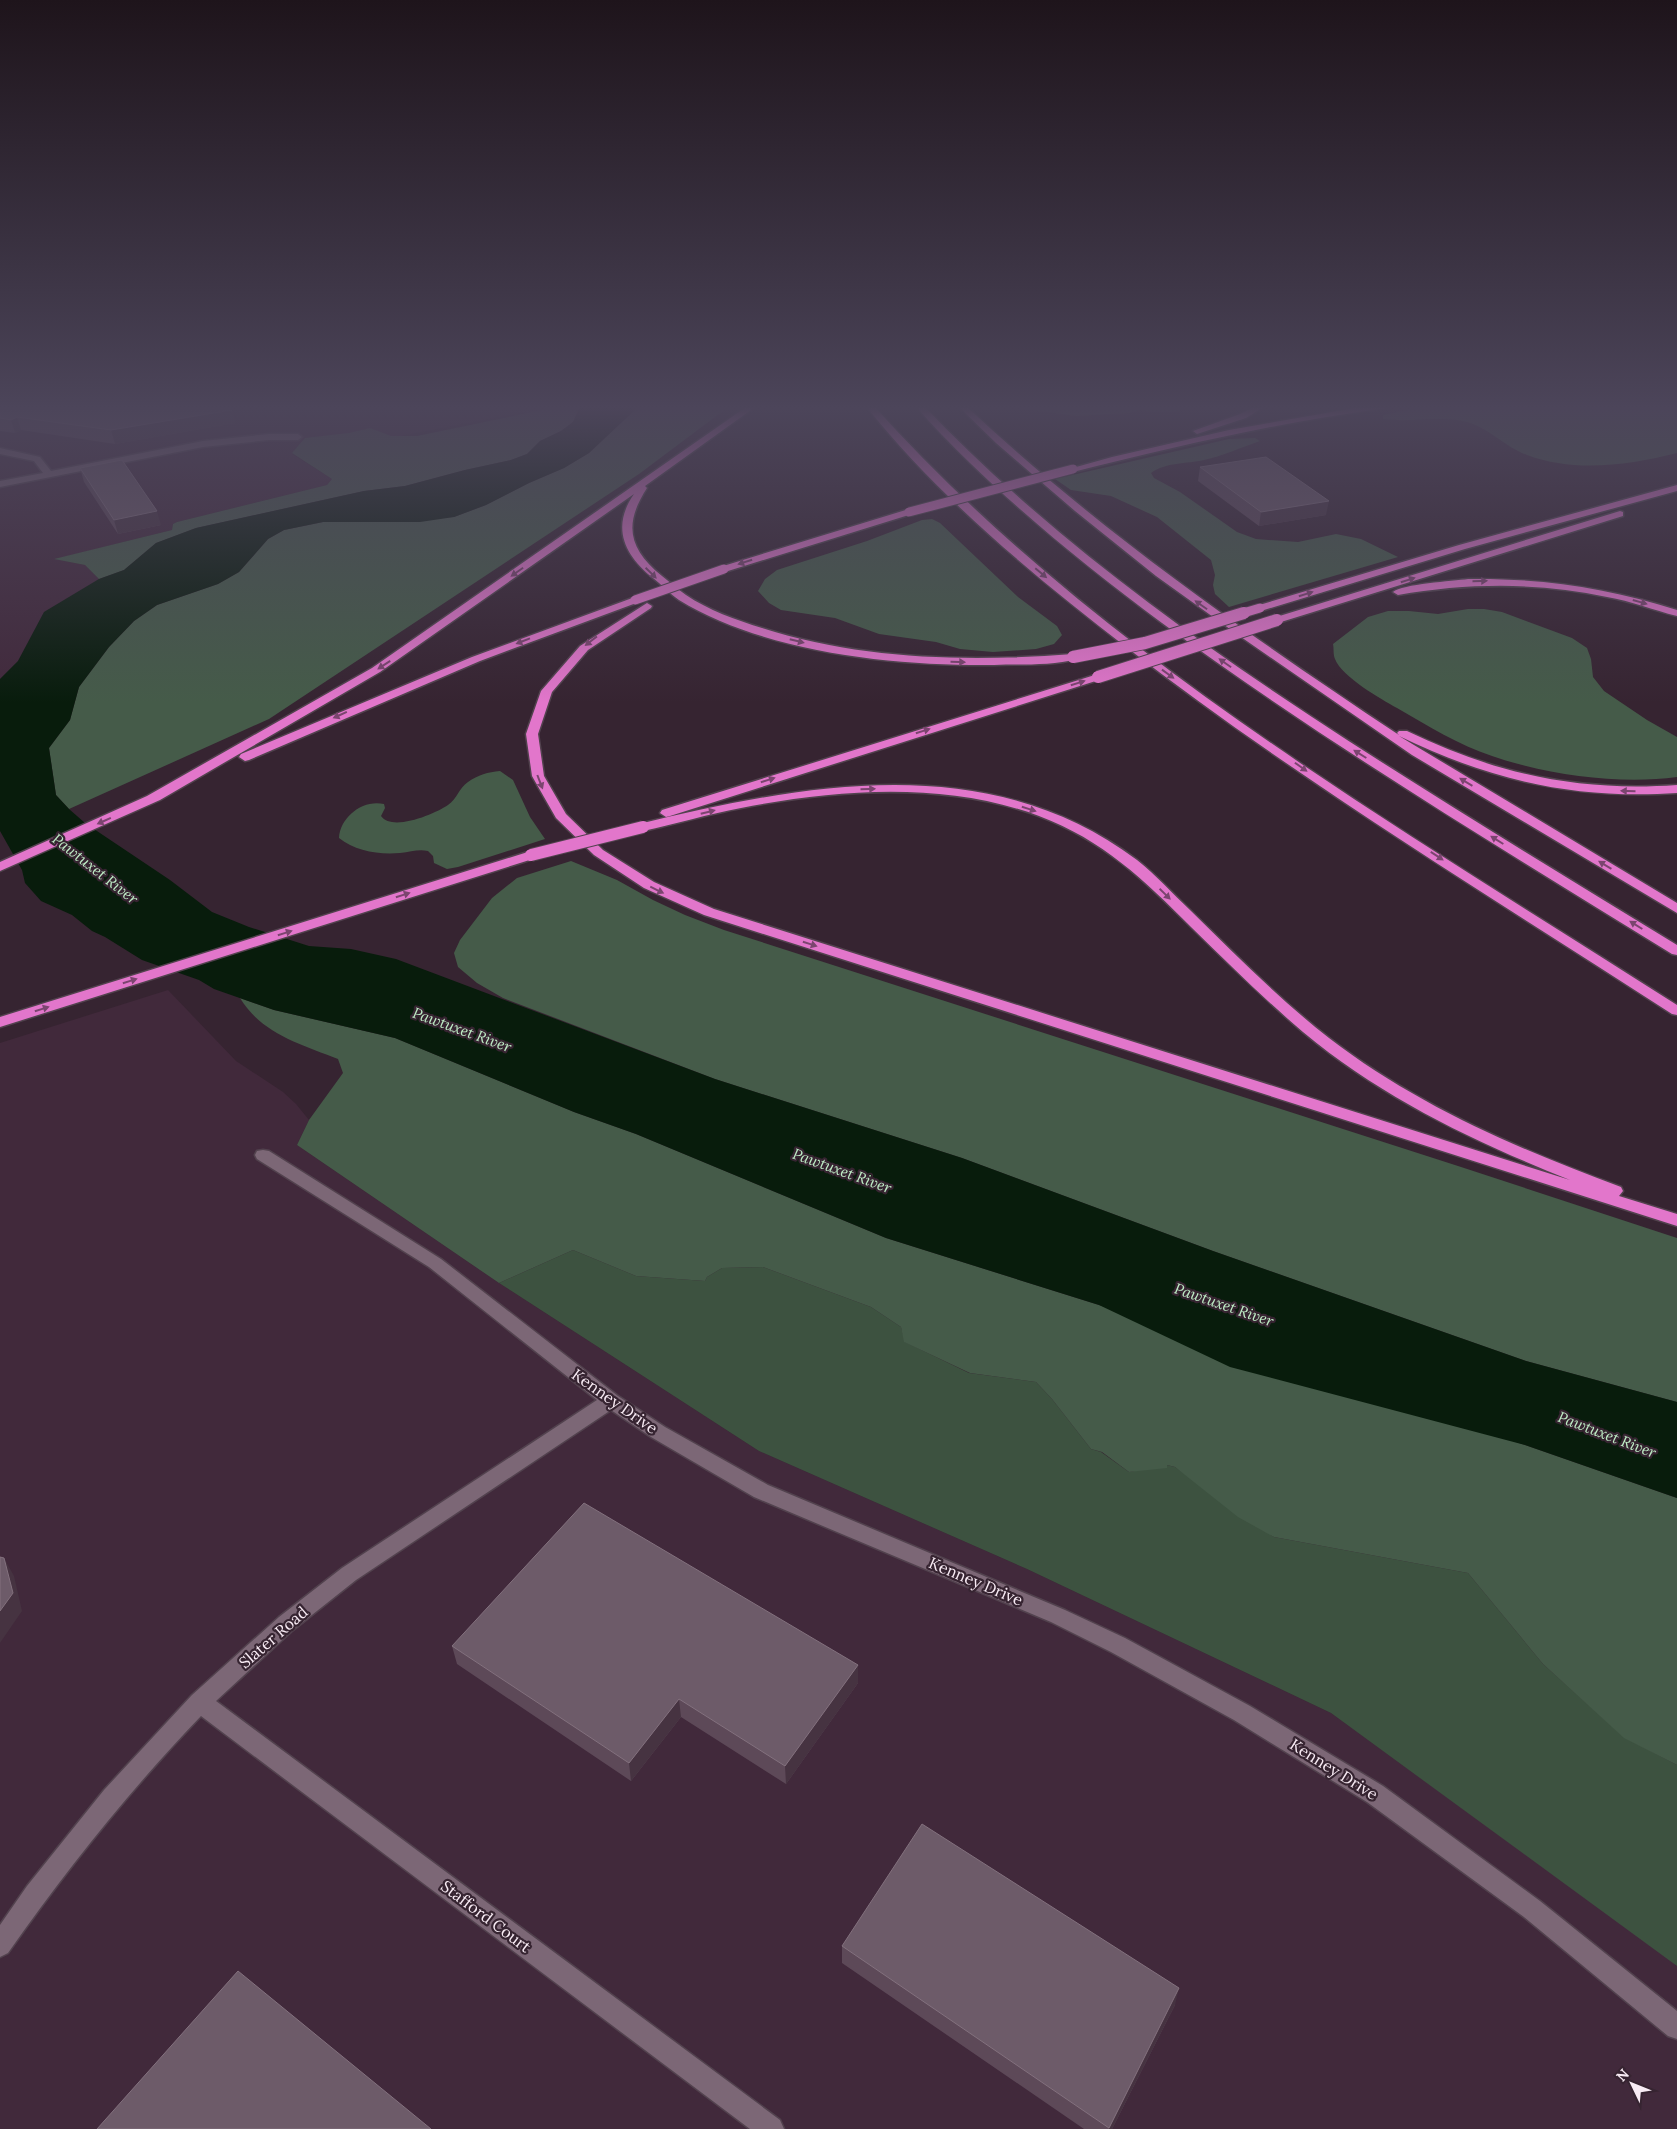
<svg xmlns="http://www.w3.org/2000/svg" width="1677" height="2129" viewBox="0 0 1677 2129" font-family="Lora,serif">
  <rect width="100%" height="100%" fill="#362431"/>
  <path fill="#41293b" d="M0,405H548L545,408L308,454L298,446L292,454L332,479L327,485L177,522L173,524L172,530L56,559L85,565L99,579L44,612L18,661L0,679Z
    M168,990L236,1061L283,1092L296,1104L309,1120L297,1145L499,1283L759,1451L1027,1569L1331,1713L1668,1958L1677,1966V2129H0V1043Z"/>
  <path fill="#3d5240" d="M573,1250L636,1276L705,1281L707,1277L722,1268L763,1267L871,1307L901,1327L905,1342L969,1373L1036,1382L1052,1399L1091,1449L1101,1452L1129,1472L1167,1465L1175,1467L1274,1537L1468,1573L1543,1664L1624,1737L1677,1765V1966L1331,1713L1027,1569L759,1451L499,1283Z"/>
  <path fill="#455b49" d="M566,405H581L573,422L561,431L540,441L527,454L511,460L465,470L405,486L364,491L196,528L156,543L124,570L99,579L85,565L54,559L172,530L173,524L177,522L327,485L332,479L292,453L305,438L349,433L370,428L391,436H417Z
    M640,405H731L639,474L269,719L69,809L56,795L49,748L70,720L79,687L109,647L134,621L157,605L218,584L239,572L268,539L284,530L323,522L454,517L486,505L529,483L564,468L589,453Z
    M1022,405H1197L1176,412H1154L1141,410L1129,413L1076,416L1025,409Z
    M1433,405H1677V453C1629,465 1575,473 1527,455C1505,447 1489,428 1467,422C1440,415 1411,423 1383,419V415Z
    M1255,438L1260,441C1242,447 1223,456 1204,460C1186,464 1166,462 1151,473L1154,478L1180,492L1237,532L1256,539L1298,542L1336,534L1361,539L1398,557L1229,607L1215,594L1213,585L1215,575L1211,560L1157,517L1111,496L1071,490L1055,479L1229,439Z
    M932,519L940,523L1018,597L1057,626L1062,635L1054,644L1036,649L993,652L960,649L936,642L879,634L835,618L781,610L769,603L758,591L765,579L777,570L867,541L922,520Z
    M1468,609H1484L1502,612L1572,638L1587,648L1591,659L1593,677L1604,691L1647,720L1677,737V777C1620,785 1547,775 1492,756C1459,745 1428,726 1397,708C1381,699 1342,677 1335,659C1333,655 1334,648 1333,644L1368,617L1388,611H1409L1438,614Z
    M500,771L513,780L530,817L545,839L458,867L447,869L434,863L433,856L428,851C418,849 411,852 400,853C379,855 355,851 339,838C340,817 363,799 384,804L385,808L381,816C392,832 435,814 448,805C457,799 459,788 468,782C478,775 488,772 500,771Z
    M571,861L617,880L653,900L685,915L724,930L1458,1166L1677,1238V1402L1526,1361L1213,1251L962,1158L715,1079L503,998L477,983L458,967L454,953L460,940L492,898L517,878Z
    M240,998L274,1010L395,1038L574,1112L636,1134L886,1238L1099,1305L1525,1445L1677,1498V1765L1624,1738L1543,1664L1468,1573L1274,1537L1238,1517L1175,1467L1167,1465V1468L1129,1472L1102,1452L1091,1449L1052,1399L1036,1382L970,1373L904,1342L901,1327L871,1307L763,1267L722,1268L707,1277L705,1281L636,1276L573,1250L499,1283L297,1145L309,1120L343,1073L338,1059C300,1044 262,1034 240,998Z"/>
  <path fill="#081c0c" d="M581,405H640L589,453L564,468L529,483L486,505L454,517L420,522H323L284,530L268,539L239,572L218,584L157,605L134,621L109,647L79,687L70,720L49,748L56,795L69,809L85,823L170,880L212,912L249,927L309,946L351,949L396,959L715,1079L962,1158L1213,1251L1526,1361L1677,1402V1498L1525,1445L1230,1367L1099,1305L886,1238L636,1134L574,1112L395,1038L274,1010L214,989L199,980L142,960L105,937L92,931L72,915L41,901L25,883L22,870L0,831V679L18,661L44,612L99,579L124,570L156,543L196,528L364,491L405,486L465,470L511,460L527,454L540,441L561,431L573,422Z"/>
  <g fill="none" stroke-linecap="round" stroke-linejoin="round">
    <defs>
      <path id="minor" d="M269,434H298L302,437L298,440H269L203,447L0,487V481L43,473L34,461L0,454V448L40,457L51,471L203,441Z
        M263,1150L269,1151L441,1259L618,1396L665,1427L768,1485L1065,1610L1125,1638L1250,1706L1383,1786L1540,1901L1677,2011V2039L1668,2036L1524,1917L1367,1802L1234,1720L1111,1652L1051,1622L754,1497L651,1437L611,1410L356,1580L293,1630L216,1701L780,2120L784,2129H750L201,1716C130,1790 67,1869 8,1953L0,1957V1925L27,1886L104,1790L192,1695L279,1617L342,1568L597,1400L429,1267L257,1159L255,1155L257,1151Z"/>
      <path id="highway" d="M749,405H758L645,486L647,488C623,525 629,549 662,576C670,582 677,589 686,595C708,610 736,620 762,628C862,660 969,662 1073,654L1078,657L1077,659C1051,666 1021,664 994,665C894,666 766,653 679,600C670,594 662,585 653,578C624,555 611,527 634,494L380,672L160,800L0,871V862L147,796L372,668Z
        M865,405H873C1095,653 1399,827 1677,1005V1015L1672,1014C1488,895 1300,781 1126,647C1033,575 939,498 865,405Z
        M915,405H923C1038,526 1173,625 1312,717C1432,796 1555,870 1677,945V955L1672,954C1500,848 1326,743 1162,623C1095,573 1030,521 970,463C951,444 932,426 915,405Z
        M957,405H965C1098,530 1247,634 1399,735L1397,733L1399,731H1407C1496,774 1578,792 1677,785V793C1576,800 1489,780 1399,736L1677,903V913L1412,755L1241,637L1156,576L1075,511L996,443Z
        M1258,405H1267L1246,418L1197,434L1193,431L1240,414Z
        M1372,405H1391L1387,408C1281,422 1177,446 1073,472L1069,469L1112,457L1229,430Z
        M1677,485V491L1465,549L1264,610L1260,611L1255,608L1256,606L1459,545Z
        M909,509L912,510V514L728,571H720L719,569L720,567Z
        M1620,511L1623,512V516L1281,622H1273L1272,620L1273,618Z
        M1468,579C1541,578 1608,588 1677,610V616C1653,610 1631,601 1607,597C1537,582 1468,583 1398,595L1393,592C1402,584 1453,581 1468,579Z
        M635,597L640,600L639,602L480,661L249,760L245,761L239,757L241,754L472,657Z
        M647,603L652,606L651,608L588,650L552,692L538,734L544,776L566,814L603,850L654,882L714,909L1570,1180C1475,1142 1382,1098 1303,1032C1264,999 1228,963 1191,927C1144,880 1103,840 1039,816C945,781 837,789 741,808C708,814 676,824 643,831L637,827L639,824C805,784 988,748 1137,860C1156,875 1172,893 1190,910C1235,954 1279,999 1329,1038C1416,1105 1518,1149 1621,1187L1623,1191L1619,1196L1677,1214V1226L704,915L644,888L594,855L556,818L532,776L526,734L541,691L580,646Z
        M1098,674L1102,675L1104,677L1102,679L670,816L666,817L660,813L662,810Z
        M531,851L537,855L536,858L0,1027V1017Z"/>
    </defs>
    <use href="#minor" stroke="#52424e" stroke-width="3"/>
    <use href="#highway" stroke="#52424e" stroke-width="3"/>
    <use href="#minor" fill="#7c6776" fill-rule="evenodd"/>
    <use href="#highway" fill="#e276cb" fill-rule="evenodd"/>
    <defs>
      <path id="highway-bridge-far1" d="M909,512L1073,469
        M635,600L724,569
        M1240,614L1260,608"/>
      <path id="highway-bridge" d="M1073,657L1145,643L1244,613
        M1098,677L1277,620
        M531,855L643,827"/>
    </defs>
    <use href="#highway-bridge-far1" stroke="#52424e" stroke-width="11" stroke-linecap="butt"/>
    <use href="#highway-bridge" stroke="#52424e" stroke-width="14" stroke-linecap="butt"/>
    <use href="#highway-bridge-far1" stroke="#e276cb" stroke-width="9"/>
    <use href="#highway-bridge" stroke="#e276cb" stroke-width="12"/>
  </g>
  <path fill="#5d4958" d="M0,405L232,410L235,423L115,444L21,430L15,433L0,431Z
    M1200,467L1326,515L1259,526L1198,481Z
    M80,468L161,525L118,534L84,482Z
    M452,1646L858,1665V1683L786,1784L681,1717L631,1781L457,1664Z
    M842,1946L1175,2005L1112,2129H1084L842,1963Z"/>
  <path fill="#463341" d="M232,410L235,423L115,444L111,430Z
    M17,417L21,430L15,433L11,420Z
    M1329,501L1326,515L1259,526L1261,512Z
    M157,511L161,525L118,534L114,520Z
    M4,1558L14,1576L22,1611L0,1643V1611Z
    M858,1665V1683L786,1784L785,1766Z
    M679,1699L681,1717L631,1781L629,1763Z
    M1179,1988L1175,2005L1112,2129H1109Z"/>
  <path fill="#6d5b69" stroke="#83717e" d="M0,405H227L232,410L111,430L17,417L11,420L0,418Z
    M1266,457L1329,501L1261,512L1200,467Z
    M122,460L157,511L114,520L80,468Z
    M584,1503L858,1665L785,1766L679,1699L629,1763L452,1646Z
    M0,1557L4,1558L13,1593L0,1611Z
    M922,1824L1179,1988L1109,2128L842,1946Z
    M238,1971L431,2129H97Z"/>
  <defs><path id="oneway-solid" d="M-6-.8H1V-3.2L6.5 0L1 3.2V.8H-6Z" transform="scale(1.25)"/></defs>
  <g fill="#7b456f">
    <use href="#oneway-solid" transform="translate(745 562) rotate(162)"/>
    <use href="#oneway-solid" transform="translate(517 572) rotate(145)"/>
    <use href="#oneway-solid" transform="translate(651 573) rotate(44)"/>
    <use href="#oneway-solid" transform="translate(1041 573) rotate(40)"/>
    <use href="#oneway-solid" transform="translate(1408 580) rotate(-17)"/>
    <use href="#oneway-solid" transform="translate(1480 581) rotate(-1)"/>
    <use href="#oneway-solid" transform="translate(1306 594) rotate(-17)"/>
    <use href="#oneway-solid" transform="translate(1640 602) rotate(16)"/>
    <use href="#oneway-solid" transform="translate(1201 605) rotate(-145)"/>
    <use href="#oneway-solid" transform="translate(523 641) rotate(159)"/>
    <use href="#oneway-solid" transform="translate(591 641) rotate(142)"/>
    <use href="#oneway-solid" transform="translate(797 641) rotate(14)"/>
    <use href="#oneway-solid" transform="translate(958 662) rotate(2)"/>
    <use href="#oneway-solid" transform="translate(1225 663) rotate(-145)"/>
    <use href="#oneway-solid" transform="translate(384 665) rotate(147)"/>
    <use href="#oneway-solid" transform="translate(1168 674) rotate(36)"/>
    <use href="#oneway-solid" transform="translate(1078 683) rotate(-17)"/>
    <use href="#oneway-solid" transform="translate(340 715) rotate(156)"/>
    <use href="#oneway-solid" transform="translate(923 731) rotate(-17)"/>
    <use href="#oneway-solid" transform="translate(1360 754) rotate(-148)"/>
    <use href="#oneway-solid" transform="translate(1301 767) rotate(35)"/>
    <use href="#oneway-solid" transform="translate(768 780) rotate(-17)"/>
    <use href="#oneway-solid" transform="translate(540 782) rotate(69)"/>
    <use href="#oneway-solid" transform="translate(1466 782) rotate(-149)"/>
    <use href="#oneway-solid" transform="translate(868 789) rotate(-2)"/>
    <use href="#oneway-solid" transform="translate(1628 791) rotate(-179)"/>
    <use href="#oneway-solid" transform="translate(1029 809) rotate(17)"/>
    <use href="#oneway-solid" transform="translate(708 812) rotate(-14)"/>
    <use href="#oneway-solid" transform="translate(104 821) rotate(156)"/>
    <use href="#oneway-solid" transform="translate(1497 840) rotate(-148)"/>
    <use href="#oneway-solid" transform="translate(1437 856) rotate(33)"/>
    <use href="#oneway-solid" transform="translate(1605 865) rotate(-149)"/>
    <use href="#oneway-solid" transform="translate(657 890) rotate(26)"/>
    <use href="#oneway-solid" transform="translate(1165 894) rotate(44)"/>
    <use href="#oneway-solid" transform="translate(403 895) rotate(-18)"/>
    <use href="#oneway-solid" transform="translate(1636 925) rotate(-148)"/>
    <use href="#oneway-solid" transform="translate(285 933) rotate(-17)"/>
    <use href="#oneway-solid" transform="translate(810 944) rotate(18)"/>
    <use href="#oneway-solid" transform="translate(130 981) rotate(-17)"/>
    <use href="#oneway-solid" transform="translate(42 1009) rotate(-17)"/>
  </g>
  <linearGradient id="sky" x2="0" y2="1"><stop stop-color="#1e141b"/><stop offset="0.58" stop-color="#4c455a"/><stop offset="1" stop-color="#4c455a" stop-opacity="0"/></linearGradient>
  <rect width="1677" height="703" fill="url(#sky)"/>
  <g text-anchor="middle" stroke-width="4.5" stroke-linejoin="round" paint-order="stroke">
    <g font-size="15" font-style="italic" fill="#bfedc6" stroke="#362431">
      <text transform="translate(95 869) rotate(38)" y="5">Pawtuxet River</text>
      <text transform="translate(462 1030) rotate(20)" y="5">Pawtuxet River</text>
      <text transform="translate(842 1171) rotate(20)" y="5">Pawtuxet River</text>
      <text transform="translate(1224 1305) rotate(19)" y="5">Pawtuxet River</text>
      <text transform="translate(1607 1435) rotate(21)" y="5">Pawtuxet River</text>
    </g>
    <g font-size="16" fill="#f8ebf4" stroke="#362431">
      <text transform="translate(615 1401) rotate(35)" y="6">Kenney Drive</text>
      <text transform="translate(976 1581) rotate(23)" y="6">Kenney Drive</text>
      <text transform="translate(273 1637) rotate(-41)" y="6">Slater Road</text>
      <text transform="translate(1334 1769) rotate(32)" y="6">Kenney Drive</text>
      <text transform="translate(486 1916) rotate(37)" y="6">Stafford Court</text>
    </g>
  </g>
  <g transform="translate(1632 2084) rotate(313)" stroke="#362431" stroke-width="4" paint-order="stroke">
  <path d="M0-4L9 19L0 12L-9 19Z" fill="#f8ebf4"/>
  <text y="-8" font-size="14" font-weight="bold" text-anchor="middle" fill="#f8ebf4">N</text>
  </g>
</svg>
